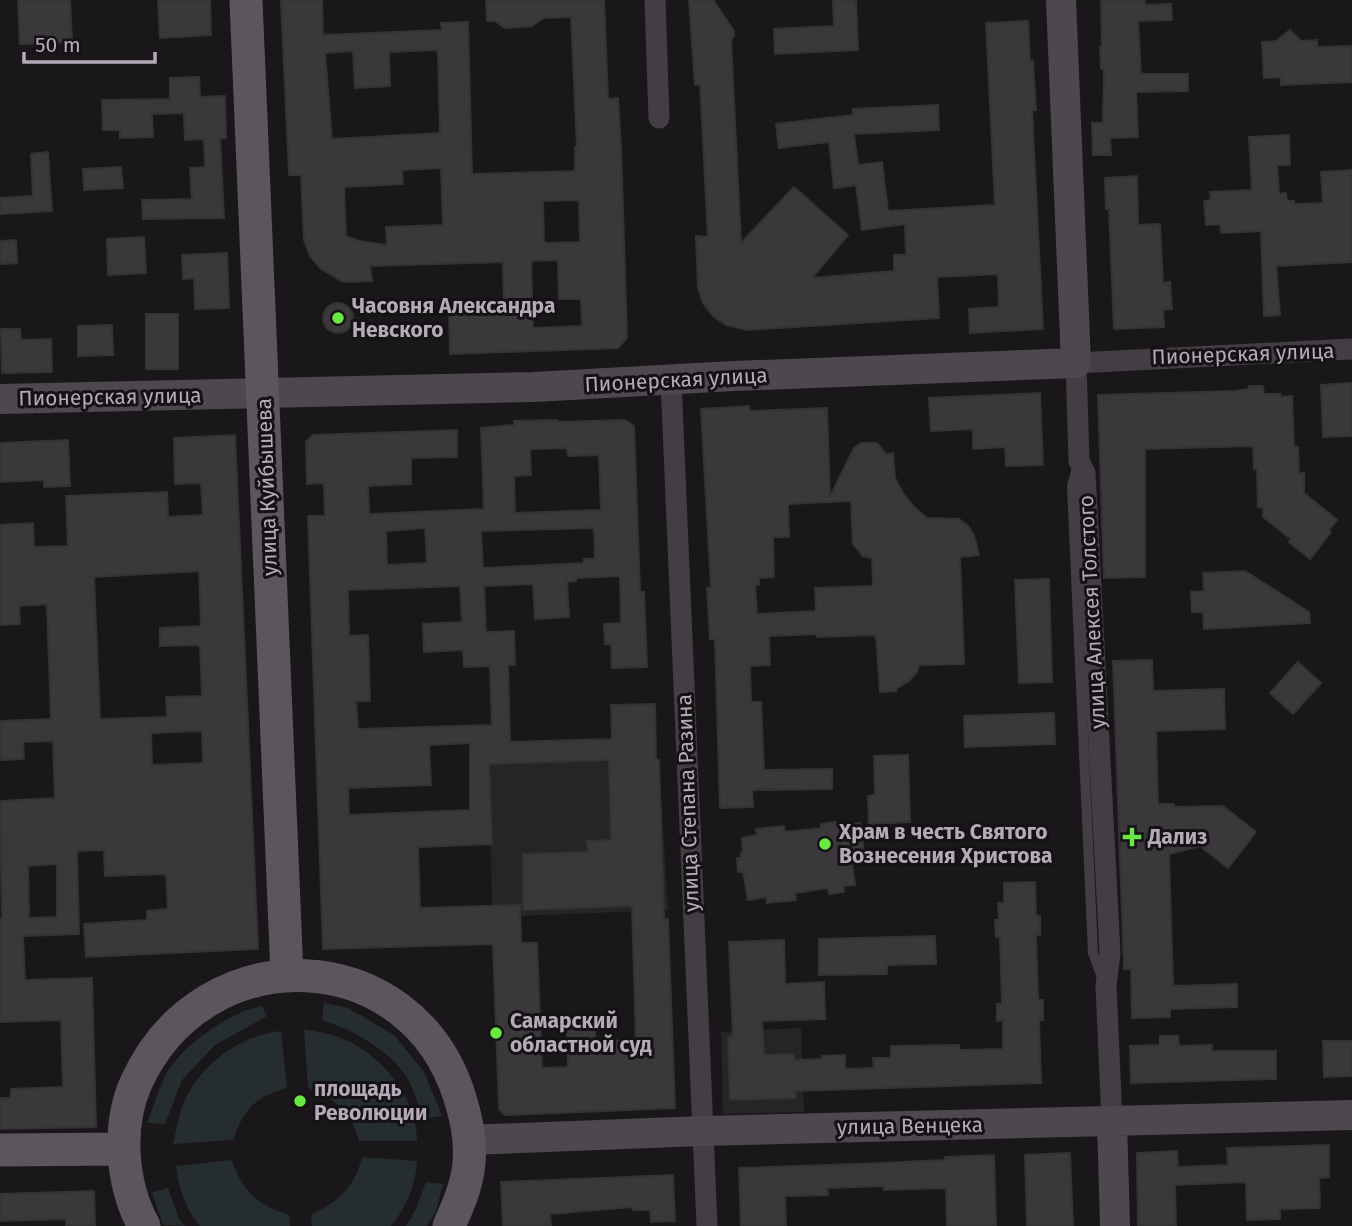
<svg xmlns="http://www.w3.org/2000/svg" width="1352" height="1226" viewBox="0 0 1352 1226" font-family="'Fira Sans',sans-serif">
  <rect width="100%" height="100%" fill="#191719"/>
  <path fill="#262426" d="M659,760L668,910L520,916V905H492L489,763Z
    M801,1028L804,1112L723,1114L721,1032Z"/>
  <path fill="#262d2e" d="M324,1003L348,1008L394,1035L424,1072L442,1116L423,1119C418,1108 416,1094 410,1083C393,1051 355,1031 322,1020Z
    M262,1006L267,1016L215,1045L182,1080L165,1124L147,1123C153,1108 158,1091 165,1076C181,1046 229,1012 262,1006Z
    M304,1029C316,1032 330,1033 341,1038C381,1053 417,1098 417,1141H359C351,1112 335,1098 308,1088Z
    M281,1031L287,1088C255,1097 244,1109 233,1140L173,1144C176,1132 178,1118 182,1107C198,1066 238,1036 281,1031Z
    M362,1157L417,1161C416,1184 406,1208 391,1226H312L311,1215C338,1202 355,1187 362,1157Z
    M232,1160C243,1193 257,1204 289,1215L290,1226H200C186,1210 178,1187 176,1166Z
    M426,1182L443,1184L436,1211L427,1226H406L415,1211Z
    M168,1188L179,1219L185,1226L163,1225L152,1193Z"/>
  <path fill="#3b383b" stroke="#353235" stroke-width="2" fill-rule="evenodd" d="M18,0H70L72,42L20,44Z
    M158,0H210L211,35L160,38Z
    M281,0H322L323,35L442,30L441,23L468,22L472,174L575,171V147H577L571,17L543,18L532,26L505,28L495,21H487L486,0H604L608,99L618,98L621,146L627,338L618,348L450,354L449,309L504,308L503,262L370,266L372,281L343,282L321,269L310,256L304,240L301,175H289ZM438,50L440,133L332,139L325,53L353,51L355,88L390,86L389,52ZM441,168L443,225L386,227L387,245L359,241L346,236L344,187L403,184L402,170ZM579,200L580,242L544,243L543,201ZM558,260L559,299H581L582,326L533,328L531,261Z
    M689,0H713L734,31V36L731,40L741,243L794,187L848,235L812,278L894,271V255H906L905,224L862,230L856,185L834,188L829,142L779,148L776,124L853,115V109L938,105L939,130L854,134L858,165L882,162L888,211L995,205L986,23L1028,21L1030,61H1033L1036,110H1032L1043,329L970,333L969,309L999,307L998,274L937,277L939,318L747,330L726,325L713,316L703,303L698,287L696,236L708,237L700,84L695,85Z
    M833,0H856L858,50L775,54L774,29L834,26Z
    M1101,0H1145V5L1171,4L1172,20L1138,21L1141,74H1188V91L1136,92L1138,137L1110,138L1111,155H1093L1092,123H1103L1104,69H1101L1100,47L1102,46Z
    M1290,30L1301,41L1317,40V47L1352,46V82L1281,85V77L1264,78L1262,42L1276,41Z
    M199,77L200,97L225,96L226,138L220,139L224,218L143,219L142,200L192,199L190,168L205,167L204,139L185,140L184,113L152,114L153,137L120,138V130H103L102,100L170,99V78Z
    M1289,135L1290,165H1277L1279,194L1286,193L1287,201H1294V204L1323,203L1321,172L1352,170V262L1276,266L1280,315L1264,316L1261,231L1221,233L1220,224L1206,225L1204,201L1211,200L1210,192L1252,190L1249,137Z
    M48,152L52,211L0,214V198L33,196L31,154Z
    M121,167L123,188L84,190L83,169Z
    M1137,176L1138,225L1160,224L1163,283L1170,282L1172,309L1163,310L1164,327L1114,329L1109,209H1106L1105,178Z
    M144,237L146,273L108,275L107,239Z
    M16,240L17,263L0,264V241Z
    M227,253L229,308L195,309L194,278L183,279L182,255Z
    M323 318a15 15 0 1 1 30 0a15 15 0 1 1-30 0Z
    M146,314H178V369H146Z
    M112,325L113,355L78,356V326Z
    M1,329H20L21,340L51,339L52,372L2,373Z
    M1352,383V436L1323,437L1321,385Z
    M1249,386H1263L1264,394H1280L1281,397L1292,396L1294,447H1298L1299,474L1304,473V493L1337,520L1329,530L1331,532L1310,559L1289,542L1291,539L1263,517V507H1258L1257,469H1254L1253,446L1145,449V577L1104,578L1098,395L1234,391L1249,389Z
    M1040,393L1043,465L1006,466L1005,447L973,449V429L931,431L929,398Z
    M749,406L750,411L827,408L830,497L854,448L862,443H877L886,454L893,453L895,478L904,495L914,507L927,518L959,519L968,526L974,536L979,555L960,557L964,664L919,665L917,672L910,680L896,689V691L880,692L876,635L817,637V634L769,636L770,665L750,666L751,702H761L764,770L832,769V789L752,790L753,807L720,808L715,639H710L707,588H711L701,409ZM851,501L853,544L863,556L872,558L873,586L815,588L816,611L757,614L755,585H759V578L774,577L773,537H789L788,504Z
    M557,420L558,422L625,420L634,426L640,592H644L647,667L612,668L611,644H605L604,624L621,623L620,576L576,578V581L567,582L569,617L535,619L533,584L484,586L486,632L514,631L515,665H508L510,742L612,739L611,705L655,704L656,760H659L664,919H668L675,1108L505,1115L499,1109L493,944L323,949L308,516H325L324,483L307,484L306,442L313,435L457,430V457L411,458V484L368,486L369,514L484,509L481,428L514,425V421ZM567,448L568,456L599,455L601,510L515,513L514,476L531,475L530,449ZM425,528L427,563L387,565L386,531ZM594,528L595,559H584V563L483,568L481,531ZM460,586L462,622L423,624L424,652L463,650L464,667L490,666L492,725L358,729L356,701H370L368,635L349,636L348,590ZM470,743V810L349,815L348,788L431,785L429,745ZM609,760L611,840L587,841L588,852L523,854V910L632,906L636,1040L595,1041V1029L567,1030L568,1067L542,1068L537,943H521L520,905L420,908L418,847L492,844L489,764Z
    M235,435L258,949L86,957L84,924L147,920V911L168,909L166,874L105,876L104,850L77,851L79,934L23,936L25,980L92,978L96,1127L0,1129V1098H11V1089L63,1087L61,1020L0,1022V919H2L0,801L55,798L53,741L23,742L24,759L0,760V721L51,719L47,604L19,606L20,624L0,625V525L33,523L34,547L68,546L66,496L167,492L168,517L203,515L201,483L175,484L174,438ZM199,571L201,626L160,628V646L200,645L202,696L166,697L167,717L100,719L94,577ZM202,731L203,763L152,765L151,733ZM57,864V917L29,918L28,866Z
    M68,440L70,486L44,487V480L0,482V443Z
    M1245,571L1309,612L1310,623L1204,629L1203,612H1192L1191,592L1204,591L1203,573Z
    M1049,579L1052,682L1019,683L1015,580Z
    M1152,660L1153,691L1224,689L1225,729L1156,731L1158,804H1174V807L1223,806L1256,832L1228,868L1200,846L1169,854L1173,986L1237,984V1007L1170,1009V1017L1132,1018L1131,969H1124L1113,661Z
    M1298,662L1321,683L1293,714L1270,693Z
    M1054,713L1055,744L965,747L964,716Z
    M908,755L910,822L869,824L868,796L875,795L874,756Z
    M836,822V826L860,823L865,862L852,863L855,885L843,886L844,892L829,894L828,888L795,893L796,900L767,903L766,897L748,900L743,872H738L737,858H741V853L743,852L742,838L757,835L756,829L784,826L785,832L821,828V824Z
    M1035,882L1036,916H1040V935H1036L1038,1000H1043V1020H1039L1041,1083L795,1091L796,1098L730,1100L728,1037H733L729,942L784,940L785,984L824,982L825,1019L762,1021L764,1055L794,1054V1060L822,1059V1056L845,1055V1069L874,1068L873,1058H891V1046L959,1045V1050L1003,1049V1020L997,1021V1004H1002L1000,937H996L995,920H999L998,903H1004V883Z
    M935,936L936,964L887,965V974L819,975V939Z
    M1160,1036H1178L1179,1046L1212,1045V1051H1276V1079L1131,1083L1130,1046L1160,1045Z
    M1323,1041H1352V1076L1324,1077Z
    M1329,1145V1177L1319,1178L1320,1208L1280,1209V1219L1247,1220L1246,1182L1175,1185L1176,1226H1138L1137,1153L1177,1151L1178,1167L1228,1165L1227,1148Z
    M1070,1153L1073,1226H1027L1025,1155Z
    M994,1155L996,1226H947L946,1188L884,1190V1186L827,1188L828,1195L785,1196L786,1226H741L739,1168L884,1163L945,1160V1157Z
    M673,1175L675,1221L651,1222L650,1210H633L632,1207L550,1214L551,1226H503L501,1182Z
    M94,1191L95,1226H66V1219L0,1221V1194Z"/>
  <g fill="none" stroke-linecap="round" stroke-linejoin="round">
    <path stroke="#433e43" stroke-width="10" d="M1078,464L1072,486L1093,953L1102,977"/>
    <path stroke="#433e43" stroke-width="21" d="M655,0L659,118
      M671,380L707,1226
      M1112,1121L1106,986L1110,953L1085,473L1079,461L1076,363L1352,349"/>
    <path stroke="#4d474e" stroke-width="30" d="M0,399L534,387L733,376L1076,363L1061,0
      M1112,1121L1115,1226
      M468,1140L702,1131L1352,1115"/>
    <path stroke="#5c555d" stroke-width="33" d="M246,0L287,975
      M0,1150L124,1149
      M144,1226C121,1184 117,1126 136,1083C203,934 412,941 460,1098C467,1120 472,1147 468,1171C465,1190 457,1208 449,1226"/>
  </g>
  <g fill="#69e742" stroke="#141214" stroke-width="2.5">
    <circle cx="338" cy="318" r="7"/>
    <path d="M1128.5 826.5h7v7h7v7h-7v7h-7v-7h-7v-7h7z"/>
    <circle cx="825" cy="844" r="7"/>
    <circle cx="496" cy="1033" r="7"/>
    <circle cx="300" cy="1101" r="7"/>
  </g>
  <g text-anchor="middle" stroke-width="6" stroke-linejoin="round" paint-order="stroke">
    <g font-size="21" font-weight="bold" fill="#b5aab8" stroke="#141214" text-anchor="start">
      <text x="352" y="313">Часовня Александра<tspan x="352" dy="24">Невского</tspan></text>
      <text x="839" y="839">Храм в честь Святого<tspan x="839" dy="24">Вознесения Христова</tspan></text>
      <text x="1148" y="844">Дализ</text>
      <text x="510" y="1028">Самарский<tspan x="510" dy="24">областной суд</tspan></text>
      <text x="314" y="1096">площадь<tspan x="314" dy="24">Революции</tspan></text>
    </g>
    <g font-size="21" fill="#b5aab8" stroke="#141214">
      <text transform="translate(1243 354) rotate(-2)" y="7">Пионерская улица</text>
      <text transform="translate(676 380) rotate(-3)" y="7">Пионерская улица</text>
      <text transform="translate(110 397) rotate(-1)" y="7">Пионерская улица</text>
      <text transform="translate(267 487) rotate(-92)" y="7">улица Куйбышева</text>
      <text transform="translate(1092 612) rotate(-93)" y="7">улица Алексея Толстого</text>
      <text transform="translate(688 803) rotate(-92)" y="7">улица Степана Разина</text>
      <text transform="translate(910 1126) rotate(-1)" y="7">улица Венцека</text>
    </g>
  </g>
  <path d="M24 52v10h131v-10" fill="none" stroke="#b5aab8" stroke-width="3.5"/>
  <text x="35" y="52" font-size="21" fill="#b5aab8" stroke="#141214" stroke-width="5" paint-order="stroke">50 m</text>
</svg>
